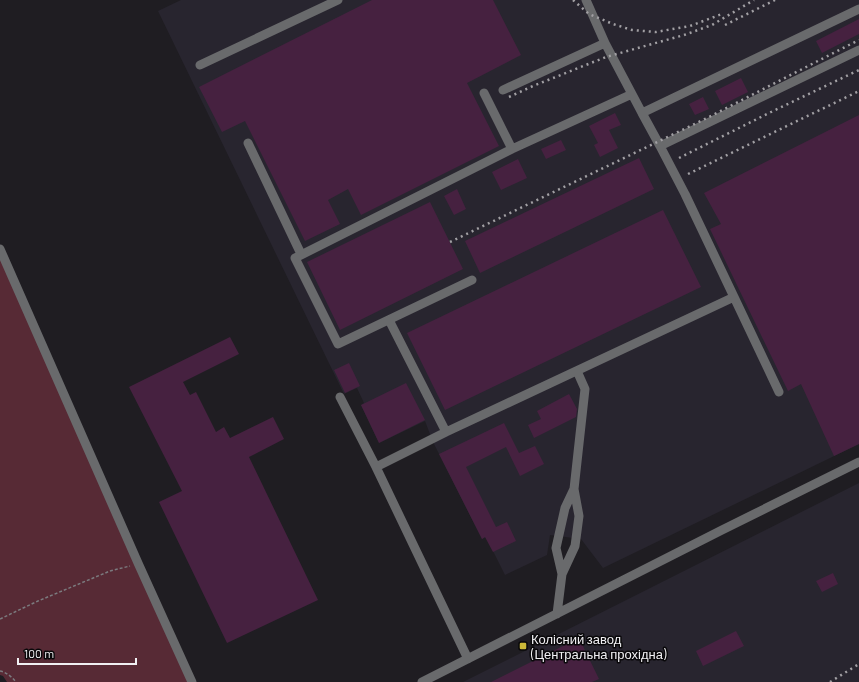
<svg xmlns="http://www.w3.org/2000/svg" width="859" height="682" viewBox="0 0 859 682" font-family="Barlow,sans-serif">
  <rect width="100%" height="100%" fill="#1f1d22"/>
  <path fill="#28252f" d="M181,0H859V444L603,568L581,539L550,535L547,555L505,575L486,537L482,539L433,442L425,421L379,443L361,405L364,403L357,388L344,394L158,11Z
    M859,483V682H463Z"/>
  <path fill="#572a35" d="M0,258L188,682H7L3,676L0,675Z"/>
  <path fill="#462140" d="M372,0H493L521,55L467,83L499,146L361,215L348,189L328,200L340,224L305,241L245,121L222,132L199,87Z
    M859,19V34L822,53L816,41Z
    M741,78L748,92L722,105L715,91Z
    M703,97L709,109L695,115L689,104Z
    M615,113L621,125L609,130L618,148L600,157L594,145L598,143L589,126Z
    M859,115V444L834,456L801,384L788,391L710,229L721,224L704,193Z
    M561,140L566,150L546,159L541,149Z
    M639,158L654,189L480,273L465,241Z
    M518,159L527,178L501,190L492,172Z
    M457,189L466,209L454,215L444,196Z
    M430,202L463,269L340,330L307,262Z
    M663,210L701,287L445,410L407,333Z
    M230,337L239,354L183,382L190,395L196,392L216,432L224,427L230,438L273,417L284,439L249,457L318,600L227,643L159,502L182,491L129,387Z
    M349,363L360,386L345,393L334,370Z
    M406,383L425,420L379,443L361,405Z
    M569,394L577,409L576,417L534,438L528,425L541,419L537,411Z
    M504,423L519,453L535,446L544,464L520,476L506,447L466,467L496,527L507,522L516,541L493,552L485,537L482,539L439,454Z
    M833,573L838,584L822,592L816,581Z
    M736,631L744,646L703,666L696,651Z
    M579,638L599,679L592,682H491Z"/>
  <g fill="none" stroke-linecap="round" stroke-linejoin="round">
    <path stroke="#7b7a7e" stroke-width="1.5" stroke-dasharray="3 2" stroke-linecap="butt" d="M0,619L38,601L110,571L130,566
      M0,671C6,672 12,677 16,682"/>
    <path stroke="#696a6c" stroke-width="9" d="M605,43L642,113L859,9
      M200,65L338,0
      M503,90L605,43L586,0
      M484,93L512,149L632,94
      M642,113L660,146L859,50
      M248,143L301,254
      M0,249L138,563L192,682
      M472,280L338,344L295,258L512,149
      M734,297L779,392
      M340,397L376,467L446,432L389,320
      M446,432L734,297L685,194L660,146
      M376,467L468,659
      M562,574L556,548L565,508L574,489
      M557,614L562,574L575,546L579,516L574,489L585,389L577,371
      M422,682L722,530L859,462"/>
    <path stroke="#a2a0a4" stroke-width="2.5" stroke-dasharray="2 4" stroke-linecap="butt" d="M573,0L589,14L613,24L632,30L656,32L690,26L722,14
      M725,25L775,0
      M509,97L533,86L606,57L684,35L712,25L754,0
      M679,158L771,112L859,70
      M688,174L859,91
      M450,242L707,118L849,45L859,40
      M830,682L859,664"/>
  </g>
  <rect fill="#ccb939" stroke="#09080a" stroke-width="1.5" x="519" y="642" width="8" height="8" rx="2"/>
  <g text-anchor="middle" stroke-width="3" stroke-linejoin="round" paint-order="stroke">
    <g font-size="13" fill="#f1f0f3" stroke="#09080a" text-anchor="start">
      <text x="531" y="644">Колісний завод<tspan x="531" dy="15">(Центральна прохідна)</tspan></text>
    </g>
  </g>
  <path d="M18 658v6h118v-6" fill="none" stroke="#f1f0f3" stroke-width="2"/>
  <text x="24" y="658" font-size="12" fill="#f1f0f3" stroke="#09080a" stroke-width="3" paint-order="stroke">100 m</text>
</svg>
